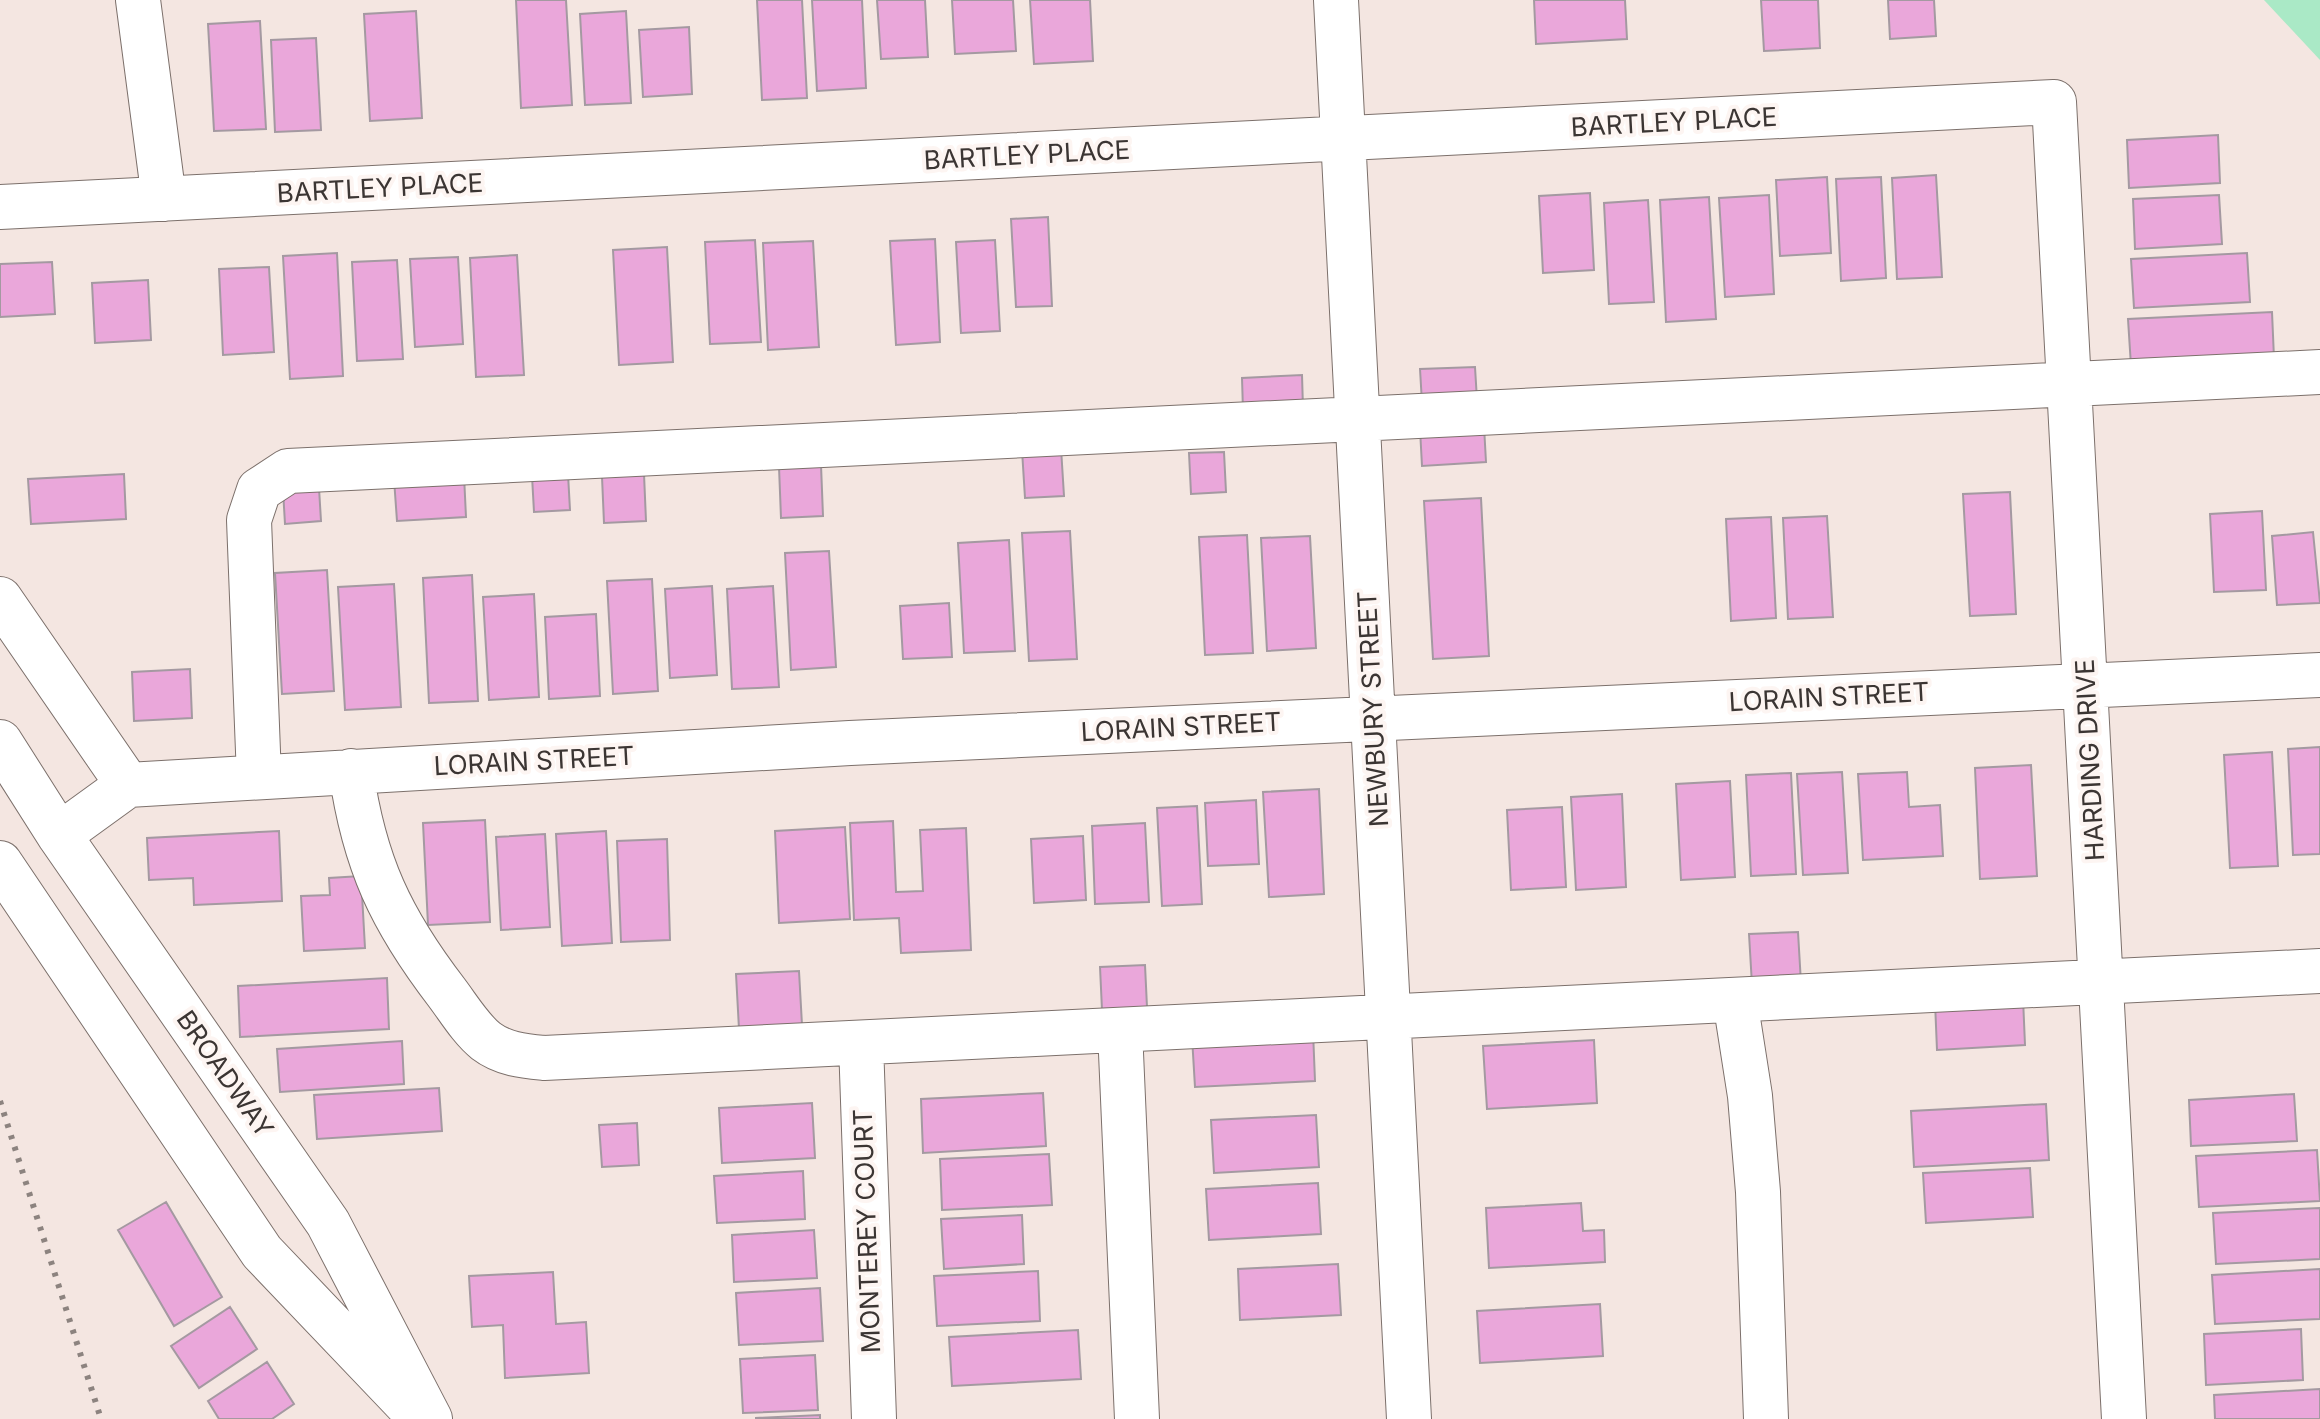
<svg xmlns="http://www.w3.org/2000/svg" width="2320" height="1419" viewBox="0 0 2320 1419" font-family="Inter,sans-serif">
  <rect width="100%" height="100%" fill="#f4e6e1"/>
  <path fill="#aae9c6" d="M2264,0H2320V60Z"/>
  <path fill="#eaa7da" stroke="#a499a1" stroke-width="2" d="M516,0H566L572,105L521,108Z
    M757,0H802L807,98L762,100Z
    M812,0H862L866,88L817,91Z
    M877,0H925L928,57L881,59Z
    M952,0H1013L1016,51L955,54Z
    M1030,0H1090L1093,61L1034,64Z
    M1534,0H1625L1627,39L1536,44Z
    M1761,0H1818L1820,48L1764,51Z
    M1888,0H1934L1936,36L1890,39Z
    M416,11L422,118L370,121L364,14Z
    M626,11L631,103L585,105L580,14Z
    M260,21L266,129L214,131L208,24Z
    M689,27L692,94L643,97L639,30Z
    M316,38L321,130L275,132L271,40Z
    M2218,135L2220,183L2129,188L2127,140Z
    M1936,175L1942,277L1897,279L1892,178Z
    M1827,177L1831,253L1780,256L1776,180Z
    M1881,177L1886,278L1841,281L1836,179Z
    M1590,193L1594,270L1543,273L1539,196Z
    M1769,195L1774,294L1725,297L1719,198Z
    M2219,195L2222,244L2135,249L2133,199Z
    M1709,197L1716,319L1666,322L1660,200Z
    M1648,200L1654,302L1609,304L1604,203Z
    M1048,217L1052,306L1016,307L1011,219Z
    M935,239L940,342L896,345L890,241Z
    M755,240L761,342L710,344L705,242Z
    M995,240L1000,331L961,333L956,242Z
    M813,241L819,347L768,350L763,243Z
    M667,247L673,362L619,365L613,250Z
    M337,253L343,376L290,379L283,256Z
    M2247,253L2250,302L2134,308L2131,259Z
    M517,255L524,375L476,377L470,258Z
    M458,257L463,344L415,347L410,259Z
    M397,260L403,359L357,361L352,262Z
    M52,262L55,314L0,317V264Z
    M269,267L274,352L223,355L219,269Z
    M148,280L151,340L95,343L92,283Z
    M2272,312L2274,358L2131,366L2128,319Z
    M1475,367L1477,400L1422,403L1420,369Z
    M1302,375L1303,408L1243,411L1242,378Z
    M1484,426L1486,462L1422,466L1420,429Z
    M1061,448L1064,496L1025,498L1022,450Z
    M1224,452L1226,492L1191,494L1189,453Z
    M821,465L823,516L781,518L779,467Z
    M124,474L126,519L31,524L28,479Z
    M568,474L570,510L534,512L532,476Z
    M644,474L646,521L604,523L602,477Z
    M464,475L466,517L397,521L394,479Z
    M319,488L321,521L285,524L283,490Z
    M2010,492L2016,614L1970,616L1963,494Z
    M1481,498L1489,656L1433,659L1424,501Z
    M2262,511L2266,590L2214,592L2210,514Z
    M1827,516L1833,617L1788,619L1783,518Z
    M1771,517L1776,618L1731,621L1726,519Z
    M1070,531L1077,659L1029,661L1022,533Z
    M2313,532L2320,603L2277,605L2272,536Z
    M1247,535L1253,653L1205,655L1199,537Z
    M1310,536L1316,648L1267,651L1261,538Z
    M1009,540L1015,651L964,653L958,543Z
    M829,551L836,667L791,670L785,553Z
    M327,570L334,691L282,694L275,573Z
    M472,575L478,701L429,703L423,578Z
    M652,579L658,691L613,694L607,581Z
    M394,584L401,707L345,710L338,587Z
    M712,586L717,675L670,678L665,589Z
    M773,586L779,687L732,689L727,589Z
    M534,594L539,697L489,700L483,597Z
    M949,603L952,657L903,659L900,606Z
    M596,614L600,696L549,699L545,617Z
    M190,669L192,718L134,721L132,672Z
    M2320,747V854L2293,855L2288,749Z
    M2272,752L2278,866L2230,868L2224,755Z
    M2031,765L2037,876L1980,879L1975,768Z
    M1842,772L1848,873L1803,875L1797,774Z
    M1907,772L1909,807L1940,805L1943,856L1863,860L1858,774Z
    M1791,773L1796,874L1751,876L1746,775Z
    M1730,781L1735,877L1681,880L1676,784Z
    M1319,789L1324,894L1269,897L1263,792Z
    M1622,794L1626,887L1576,890L1571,797Z
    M1256,800L1259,864L1208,866L1205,803Z
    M1197,806L1202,904L1162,906L1157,808Z
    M1562,807L1566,887L1511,890L1507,810Z
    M485,820L490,922L428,925L423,823Z
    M893,821L896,892L923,891L920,830L966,828L971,950L901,953L899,918L854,920L850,823Z
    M1145,823L1149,902L1095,904L1092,826Z
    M845,827L850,919L779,923L775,831Z
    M279,831L282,901L194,905L193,878L149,880L147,838Z
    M606,831L612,943L562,946L556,834Z
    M545,834L550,927L501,930L496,837Z
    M1083,836L1086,900L1034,903L1031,839Z
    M667,839L670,940L621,942L617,841Z
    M361,876L365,948L304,951L301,896L330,895L329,878Z
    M1798,932L1801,983L1752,985L1749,934Z
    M1145,965L1147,1007L1102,1010L1100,967Z
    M799,971L802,1025L739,1029L736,974Z
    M387,978L389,1029L240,1037L238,986Z
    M2023,998L2025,1045L1937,1050L1935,1002Z
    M1313,1031L1315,1081L1195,1087L1192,1037Z
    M1594,1040L1597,1103L1487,1109L1483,1046Z
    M402,1041L404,1084L280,1092L277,1049Z
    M439,1088L442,1131L317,1139L314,1095Z
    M1043,1093L1046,1146L923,1153L921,1099Z
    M2294,1094L2297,1141L2191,1146L2189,1100Z
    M812,1103L815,1158L722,1163L719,1108Z
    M2046,1104L2049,1160L1914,1167L1911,1111Z
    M1316,1115L1319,1167L1214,1173L1211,1120Z
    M637,1123L639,1165L602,1167L599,1125Z
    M2317,1150L2320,1201L2199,1207L2196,1156Z
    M1049,1154L1052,1205L942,1210L940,1159Z
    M2030,1168L2033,1217L1926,1223L1923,1173Z
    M803,1171L805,1219L717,1223L714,1176Z
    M1318,1183L1321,1234L1209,1240L1206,1189Z
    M166,1202L222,1297L174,1326L118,1230Z
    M1581,1203L1583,1231L1604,1230L1605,1262L1489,1268L1486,1208Z
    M2320,1208V1259L2216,1264L2213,1213Z
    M1022,1215L1024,1264L944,1269L941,1219Z
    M814,1230L817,1278L734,1282L732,1235Z
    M1338,1264L1341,1315L1240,1320L1238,1269Z
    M2320,1269V1319L2215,1324L2212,1275Z
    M1038,1271L1040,1321L937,1326L934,1276Z
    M553,1272L556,1324L586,1322L589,1373L505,1378L503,1325L472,1327L469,1276Z
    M820,1288L823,1341L739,1345L736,1293Z
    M1600,1304L1603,1356L1480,1363L1477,1311Z
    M230,1307L257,1349L199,1388L171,1346Z
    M2301,1329L2303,1380L2206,1385L2204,1334Z
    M1078,1330L1081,1379L952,1386L949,1337Z
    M815,1355L818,1410L743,1413L740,1359Z
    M267,1362L294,1404L272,1419H219L208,1401Z
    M2320,1389V1419H2215L2214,1395Z
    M820,1415V1419H756V1418Z"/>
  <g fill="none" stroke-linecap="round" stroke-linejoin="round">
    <defs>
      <path id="minor" d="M138,0L164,199
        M1336,0L1409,1419
        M0,207L2054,102L2124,1419
        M0,599L128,785
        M0,742L59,835L328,1223L430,1419
        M351,771C364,863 391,920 447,993C459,1009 471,1029 486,1041C503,1054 524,1056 544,1058L2320,971
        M259,777L249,520L259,490L288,471L2320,372
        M59,835L128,785L850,743L2320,675
        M0,863L262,1252L406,1403
        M1735,1000L1750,1096L1758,1192L1766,1419
        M1120,1030L1137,1419
        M861,1043L874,1419"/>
    </defs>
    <use href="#minor" stroke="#7c706b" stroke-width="46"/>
    <use href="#minor" stroke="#fff" stroke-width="44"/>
    <path stroke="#8c837f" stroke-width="6" stroke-dasharray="4 8" stroke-linecap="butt" d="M0,1101L101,1419"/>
  </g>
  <g text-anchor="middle" stroke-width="8" stroke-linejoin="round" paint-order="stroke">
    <g font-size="26" fill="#3b3533" stroke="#fdf5f2">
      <text transform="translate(1674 122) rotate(-3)" y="9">BARTLEY PLACE</text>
      <text transform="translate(1027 155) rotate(-3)" y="9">BARTLEY PLACE</text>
      <text transform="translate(380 188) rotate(-3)" y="9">BARTLEY PLACE</text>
      <text transform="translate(1829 697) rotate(-3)" y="9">LORAIN STREET</text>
      <text transform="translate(1373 709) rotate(-93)" y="9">NEWBURY STREET</text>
      <text transform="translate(1181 727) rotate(-3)" y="9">LORAIN STREET</text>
      <text transform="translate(2090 760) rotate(-93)" y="9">HARDING DRIVE</text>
      <text transform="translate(534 761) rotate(-3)" y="9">LORAIN STREET</text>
      <text transform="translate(225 1074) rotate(55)" y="9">BROADWAY</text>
      <text transform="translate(867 1231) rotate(-92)" y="9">MONTEREY COURT</text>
    </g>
  </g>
</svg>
